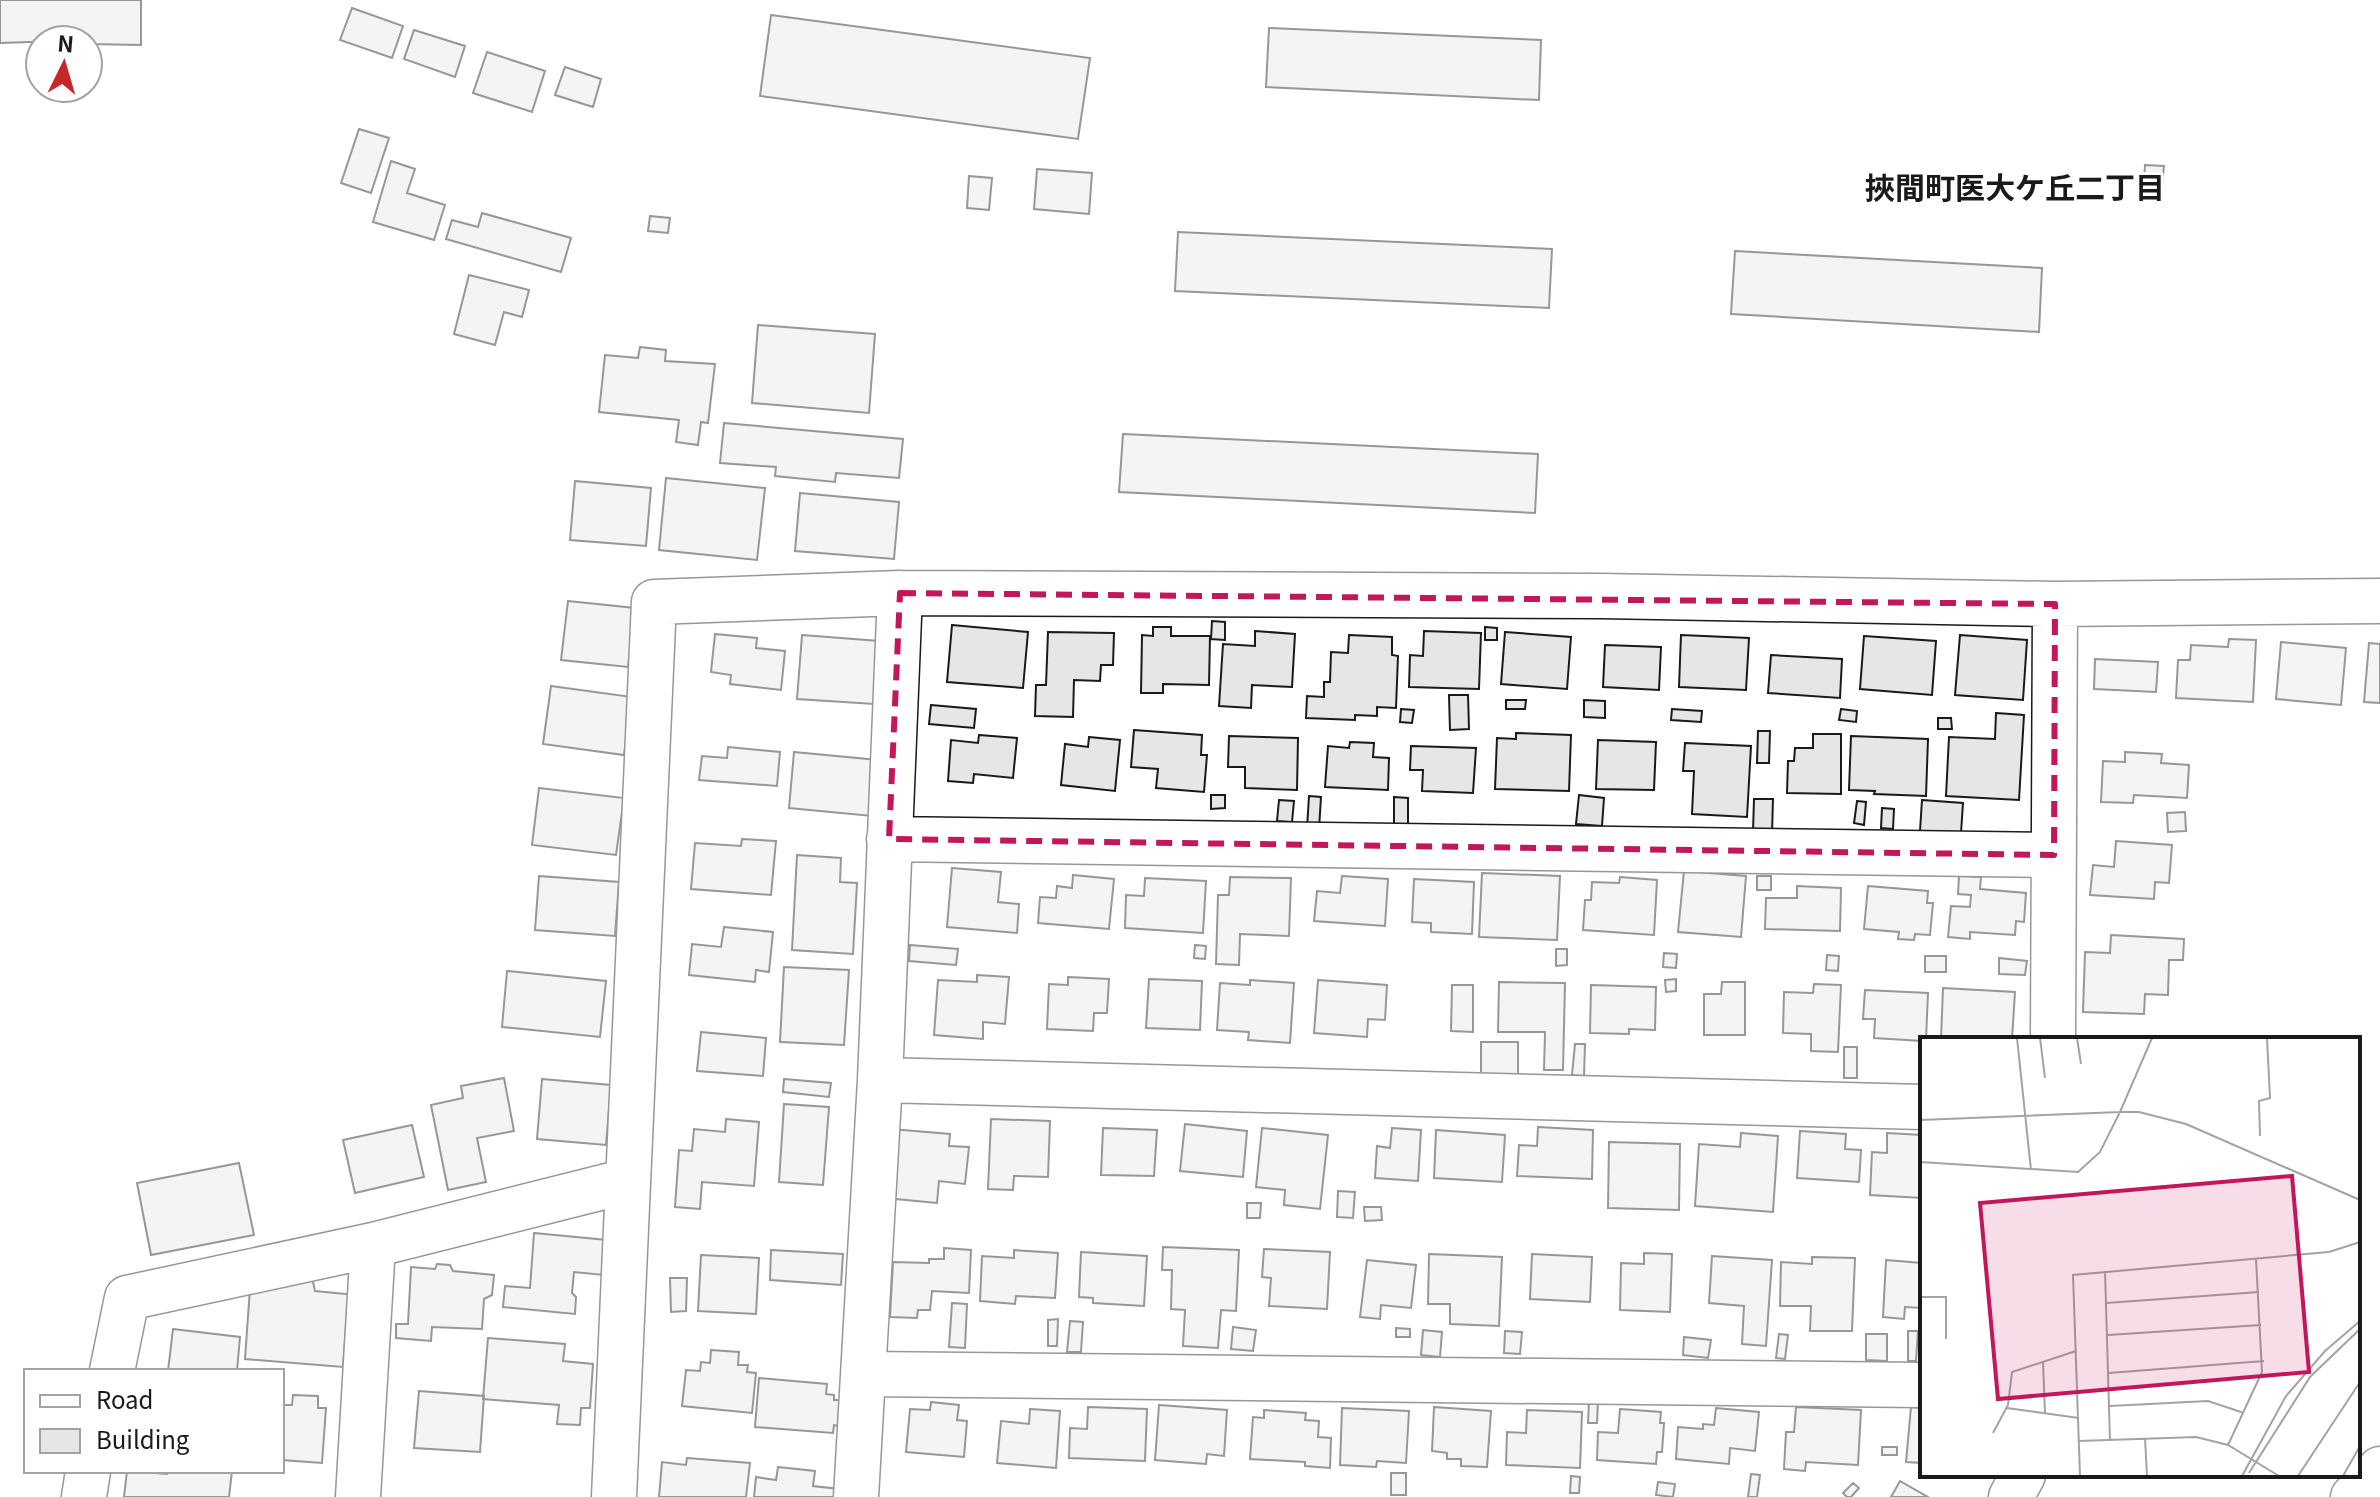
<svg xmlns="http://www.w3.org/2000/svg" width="2380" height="1497" viewBox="0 0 2380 1497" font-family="Georgia,'Noto Sans JP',serif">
  <rect width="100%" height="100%" fill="#fff"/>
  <path fill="#e6e6e6" stroke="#1a1a1a" stroke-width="2" d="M0,0H141V45L88,44V40L0,43Z
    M352,8L403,26L392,58L340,40Z
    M771,15L1090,58L1078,139L760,96Z
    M1269,28L1541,40L1539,100L1266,87Z
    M414,30L465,46L455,77L404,59Z
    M487,52L545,71L532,112L473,93Z
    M565,67L601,79L593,107L555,95Z
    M359,129L389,138L371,193L341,183Z
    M391,161L415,169L407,193L445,205L434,240L373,222Z
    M2145,165L2164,166L2161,197L2143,196Z
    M1037,169L1092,173L1089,214L1034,209Z
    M969,176L992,178L989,210L967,208Z
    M482,213L571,238L561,272L446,239L452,220L478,227Z
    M650,216L670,218L668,233L648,231Z
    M1178,232L1552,249L1549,308L1175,291Z
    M1735,251L2042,268L2039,332L1731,314Z
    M469,275L529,290L522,317L504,312L495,345L454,334Z
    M758,325L875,334L869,413L752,403Z
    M640,347L666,350L665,361L715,364L708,423L701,422L698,445L676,442L679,420L599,412L605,355L638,358Z
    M724,423L903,439L899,478L836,473L835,482L775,476L776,467L720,463Z
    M1123,434L1538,454L1535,513L1119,492Z
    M666,478L765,488L757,560L659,550Z
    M575,481L651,488L646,546L570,540Z
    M800,493L899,502L894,559L795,551Z
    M568,601L635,608L628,667L561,660Z
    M1212,621L1225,622V640L1211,639Z
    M952,625L1028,632L1023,688L947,682Z
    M1153,627H1171V636H1210L1209,685L1163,684V693H1141L1142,635L1153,636Z
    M1485,627L1497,628V640H1485Z
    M1255,631L1295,634L1292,687L1252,685L1251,708L1219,706L1223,644L1255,646Z
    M1424,631L1481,633L1479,689L1409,687L1410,655L1423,656Z
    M1048,632L1114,633L1113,665H1101L1100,681L1074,680L1073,717L1035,716L1036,685H1046Z
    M1505,632L1571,637L1567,689L1501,684Z
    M715,634L757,638L756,648L785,651L781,690L730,684L731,675L711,672Z
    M802,635L879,641L874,704L797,699Z
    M1349,635L1392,637V655L1398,656L1396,708L1377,707V716L1355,715V720L1306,718L1307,696L1324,697V682H1330L1331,652L1348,653Z
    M1681,635L1749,638L1746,690L1679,687Z
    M1960,635L2027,640L2023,700L1955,695Z
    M1864,636L1936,641L1932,695L1860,689Z
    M2229,639L2256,640L2253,702L2176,698L2178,660H2190L2191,645L2228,647Z
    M2281,642L2346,648L2341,705L2276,699Z
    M2369,643L2380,644V703L2364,702Z
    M1605,645L1661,647L1659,690L1603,687Z
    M1771,655L1842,659L1840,698L1768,693Z
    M2095,659L2158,662L2156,692L2094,689Z
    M551,686L632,697L624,755L543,744Z
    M1449,695H1468L1469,729L1450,730Z
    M1506,700H1526L1525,709H1506Z
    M1584,700L1605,701V718L1584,717Z
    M931,705L976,709L974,728L929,724Z
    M1401,709L1414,710L1412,723L1400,722Z
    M1672,709L1702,711L1701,722L1671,720Z
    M1841,709L1857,711L1856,722L1839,720Z
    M1996,713L2024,715L2019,800L1946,796L1949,737L1995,739Z
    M1938,718H1951L1952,729H1938Z
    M1134,730L1202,735L1201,755H1207L1204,792L1156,788L1158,769L1131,767Z
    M1758,731H1770L1769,763H1757Z
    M1516,733L1571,735L1569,791L1495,789L1497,738L1516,739Z
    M1813,734H1841V794L1787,793L1788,761H1794L1795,748H1813Z
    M979,735L1017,738L1013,778L974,774L973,783L948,781L951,740L978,743Z
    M1229,736L1298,738L1297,790L1245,788V767H1228Z
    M1851,736L1928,739L1926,796L1874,794L1875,791L1849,790Z
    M1089,737L1120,740L1115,791L1061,785L1065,744L1088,747Z
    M1598,740L1656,742L1654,790L1596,789Z
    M1350,742L1374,743L1373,757L1389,758L1388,790L1325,787L1328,746L1349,748Z
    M1685,743L1751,746L1747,817L1692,814L1694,771H1683Z
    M1411,746L1476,748L1473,793L1422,791L1423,770H1410Z
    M728,747L780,752L777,786L699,780L702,756L727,758Z
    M794,752L878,760L872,816L789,808Z
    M2125,752L2162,754L2161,763L2189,765L2187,798L2134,795L2133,803L2101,802L2103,761L2125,762Z
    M539,788L624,798L616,855L532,845Z
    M1211,795H1225V808L1211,809Z
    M1579,795L1604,798L1602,826L1576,824Z
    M1309,796L1321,797L1319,829L1307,828Z
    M1394,797L1408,798V826L1394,825Z
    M1754,799H1773L1772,833L1753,832Z
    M1279,800L1294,801L1292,822L1277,821Z
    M1922,800L1963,803L1961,833L1920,831Z
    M1857,801L1866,802L1864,825L1854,823Z
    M1882,808L1894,809L1893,829L1881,828Z
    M2185,812L2186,831L2168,832L2167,813Z
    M742,839L776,841L771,895L691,889L695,843L741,846Z
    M2116,841L2172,845L2169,883L2155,882L2154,899L2090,895L2093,865L2114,867Z
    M797,855L841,858L840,882L857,883L853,954L792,950Z
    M952,868L1001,872L998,902L1019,904L1017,933L947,927Z
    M1684,871L1746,876L1741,937L1678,932Z
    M1482,873L1560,876L1557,940L1479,937Z
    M1073,875L1114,879L1109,929L1038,923L1040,897L1056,898L1057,886L1072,888Z
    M539,876L619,882L615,936L535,930Z
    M1342,876L1388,879L1385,926L1314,921L1317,891L1340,893Z
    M1757,876H1771V890H1757Z
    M1959,876L1981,877L1980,889L2026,893L2024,922L2016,921L2015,935L1970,932V939L1948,937L1951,906L1970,907L1971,895L1958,894Z
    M1230,877L1291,878L1289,936L1240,934L1239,965L1216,964L1218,895H1229Z
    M1620,877L1657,880L1654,935L1583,930L1585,900H1591L1592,882L1619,883Z
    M1145,878L1206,881L1203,933L1125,928L1126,895L1144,896Z
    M1414,879L1474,882L1472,934L1431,932V923L1412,922Z
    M1797,886L1841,888L1840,931L1765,929L1766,898H1797Z
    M1868,886L1928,891L1927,903H1933L1930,935L1915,934L1914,940L1898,939L1899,932L1864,929Z
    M724,927L773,932L769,972L756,970L755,982L689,975L692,944L721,947Z
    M2111,935L2184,939L2183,960H2169L2168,995L2145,994L2144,1014L2083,1012L2085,952L2110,953Z
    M910,945L958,949L956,965L909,961Z
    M1195,945L1206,946L1205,959L1194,958Z
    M1556,949H1567V965L1556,966Z
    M1664,953L1677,954L1676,968L1663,967Z
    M1827,955L1839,956L1838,971L1826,970Z
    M1925,956H1946V972H1925Z
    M1999,958L2027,961L2025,975L1999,974Z
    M784,967L849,970L844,1045L780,1042Z
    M507,971L606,981L600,1037L502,1027Z
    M977,975L1009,977L1005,1024L983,1022V1039L934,1035L938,980L977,982Z
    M1068,977L1109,979L1107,1013H1094L1093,1031L1047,1029L1049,984L1068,985Z
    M1149,979L1202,981L1200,1030L1146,1028Z
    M1676,979V991L1666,992L1665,980Z
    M1250,980L1294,983L1290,1043L1248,1040L1249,1032L1217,1030L1220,983L1250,985Z
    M1318,980L1387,985L1385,1020L1368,1019L1367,1037L1314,1033Z
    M1499,982L1565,983L1563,1070H1544L1545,1032H1498Z
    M1722,982H1745V1035H1704V994H1721Z
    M1814,984L1841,985L1838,1052L1811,1051V1034L1783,1033L1784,992L1813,993Z
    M1452,985H1473V1032L1451,1031Z
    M1591,985L1656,987L1655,1030L1629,1029V1034L1590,1033Z
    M1943,988L2015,992L2012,1039H1941Z
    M1865,990L1928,993L1926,1039L1922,1041L1874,1038L1875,1019H1863Z
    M701,1032L766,1038L763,1076L697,1071Z
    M1481,1042H1518V1076H1481Z
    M1575,1044H1585L1584,1076L1572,1075Z
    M1844,1047H1857V1078H1844Z
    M504,1078L514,1131L477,1138L486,1182L448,1190L431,1105L463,1098L461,1086Z
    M542,1079L611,1085L606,1145L537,1139Z
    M784,1079L831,1083L829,1097L783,1092Z
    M784,1104L829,1107L823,1185L779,1182Z
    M726,1119L759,1122L754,1186L702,1182L700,1209L675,1207L679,1150L692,1151L694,1129L725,1132Z
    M991,1119L1050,1121L1048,1177L1014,1176L1013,1190L988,1189Z
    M1185,1124L1247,1131L1243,1177L1180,1171Z
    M412,1125L424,1177L355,1193L343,1140Z
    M1538,1127L1593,1130L1592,1179L1517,1176L1519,1145L1537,1146Z
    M1103,1128L1157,1130L1154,1176L1101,1175Z
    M1262,1128L1328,1135L1320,1209L1284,1205L1285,1190L1256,1187Z
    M1392,1128L1421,1130L1418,1181L1375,1178L1377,1146L1390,1148Z
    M891,1129L950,1134L949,1146L969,1147L965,1184L939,1181L937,1203L885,1198Z
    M1436,1130L1505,1135L1502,1182L1434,1178Z
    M1800,1131L1846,1134L1845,1149L1861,1150L1859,1182L1797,1178Z
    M1741,1133L1778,1136L1773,1212L1695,1206L1699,1144L1740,1147Z
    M1887,1133L1922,1135V1198L1870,1195L1872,1152L1887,1153Z
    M1609,1142L1680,1144L1679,1210L1608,1208Z
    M239,1163L254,1235L151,1255L137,1183Z
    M1338,1191L1355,1192L1353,1218L1337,1217Z
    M1247,1203H1261L1260,1218H1247Z
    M1364,1207H1381L1382,1220L1365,1221Z
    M534,1233L607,1240L604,1275L574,1272L572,1293L576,1297L575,1314L503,1307L505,1286L530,1288Z
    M1163,1247L1239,1250L1236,1311L1221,1310L1218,1348L1183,1346L1185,1310L1171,1309L1172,1270H1162Z
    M944,1248L971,1250L969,1293L932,1291L930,1310H918L917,1318L890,1317L893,1262L929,1263V1259H944Z
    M1264,1249L1330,1252L1327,1309L1269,1306L1271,1278L1262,1277Z
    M771,1250L843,1254L841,1285L770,1280Z
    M1014,1250L1058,1253L1055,1298L1016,1296L1015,1304L980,1301L982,1256L1014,1258Z
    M1081,1252L1147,1256L1144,1306L1093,1303V1298L1079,1297Z
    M1644,1253L1672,1254L1670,1312L1620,1310L1621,1263L1644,1264Z
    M1429,1254L1502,1257L1499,1326L1450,1324V1304H1428Z
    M1532,1254L1592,1257L1590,1302L1530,1299Z
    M701,1255L759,1258L756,1314L698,1311Z
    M1712,1256L1772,1260L1766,1346L1742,1344L1744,1306L1709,1303Z
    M1812,1257L1855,1258L1852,1331H1810L1811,1306H1780L1781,1262L1812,1264Z
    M1367,1260L1416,1265L1411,1308L1381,1305L1380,1319L1360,1317Z
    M1886,1260L1922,1263V1308L1905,1307L1904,1319L1883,1317Z
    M437,1264L450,1265L453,1271L494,1275L492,1295L484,1299L482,1329L432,1327L431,1341L396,1338V1324H408L411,1267L435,1269Z
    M311,1272L315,1291L357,1295L347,1313L343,1367L245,1359L250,1288Z
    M670,1278H687L686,1311L671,1312Z
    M952,1303L967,1304L965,1348L949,1347Z
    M1058,1319L1057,1346H1048V1320Z
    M1070,1321L1083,1322L1081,1352H1067Z
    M1233,1327L1256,1330L1253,1351L1231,1349Z
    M1396,1328L1410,1329V1337H1396Z
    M173,1329L240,1337L237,1371H168Z
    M1423,1330L1442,1332L1440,1357L1421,1355Z
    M1505,1331L1522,1332L1520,1354L1504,1353Z
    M1908,1331H1918L1916,1361H1908Z
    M1779,1334L1788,1335L1785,1359L1776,1358Z
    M1866,1334H1887V1361L1866,1360Z
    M1684,1337L1711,1340L1708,1358L1683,1355Z
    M488,1338L565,1344L563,1361L593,1364L590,1408H581L580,1425L557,1424L559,1405L483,1399Z
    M711,1350L739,1352L738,1365H748L747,1372L756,1373L752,1413L682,1406L686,1370L700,1371L701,1362L710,1363Z
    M759,1378L827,1384L826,1394L834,1395V1400H840L838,1426L834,1425L833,1433L755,1427Z
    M419,1391L484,1396L480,1452L414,1448Z
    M293,1395L318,1396V1408H326L322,1463L282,1460V1405H292Z
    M1589,1401L1598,1402L1597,1423H1588Z
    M931,1402L959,1405L957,1420L967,1421L964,1457L906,1452L910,1409L930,1410Z
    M1159,1405L1227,1410L1224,1456L1207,1454L1206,1464L1155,1460Z
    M1088,1407L1147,1409L1145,1461L1069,1458L1070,1428L1087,1429Z
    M1434,1407L1491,1411L1487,1467L1461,1466V1459H1447V1453L1432,1451Z
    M1796,1407L1861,1410L1858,1465L1806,1462L1805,1471L1784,1469L1786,1432H1794Z
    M1911,1407L1922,1408V1463L1906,1462Z
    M1342,1408L1409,1411L1406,1463L1377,1461L1376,1467L1340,1465Z
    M1716,1408L1759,1412L1755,1451L1730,1448L1729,1464L1676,1459L1678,1427L1703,1429V1424L1714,1425Z
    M1030,1409L1060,1411L1056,1468L997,1463L1001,1421L1029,1424Z
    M1620,1409L1661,1412L1660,1423H1664L1662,1452H1657L1656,1464L1597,1460L1598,1432L1618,1433Z
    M1264,1410L1306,1413L1305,1420L1319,1421L1318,1437L1331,1438L1330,1468L1305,1466V1462L1250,1459L1253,1417L1264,1418Z
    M1527,1410L1582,1412L1580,1468L1506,1465L1507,1432L1526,1433Z
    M1882,1447H1897V1455H1882Z
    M687,1458L750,1463L746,1497H659L662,1462L686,1465Z
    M778,1467L815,1471L813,1486L840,1489L839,1497H754L756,1477L776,1480Z
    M127,1471L167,1474V1471H232L229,1497H124Z
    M1391,1473H1406V1495H1391Z
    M1751,1474L1760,1475L1757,1497H1748Z
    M1571,1476L1580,1477L1579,1493H1570Z
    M1900,1481L1928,1497H1891Z
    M1658,1482L1675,1484L1673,1497L1656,1495Z
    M1853,1483L1859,1488L1851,1497H1847L1843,1493Z"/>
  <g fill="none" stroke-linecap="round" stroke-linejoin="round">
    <defs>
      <path id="minor" d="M889,839L2054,855
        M2053,1039L2055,604
        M880,1080L1922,1107
        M112,1371L127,1298L373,1245L627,1181
        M863,1374L1922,1385
        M84,1497L88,1471
        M358,1497L373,1245
        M614,1497L654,602L900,593L1601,596L2055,604L2380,601
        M856,1497L880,1080L900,593
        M2011,1497L2023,1475"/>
      <path id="major" d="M2353,1497L2380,1469"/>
    </defs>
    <use href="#minor" stroke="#1a1a1a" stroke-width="47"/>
    <use href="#major" stroke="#1a1a1a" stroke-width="47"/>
    <use href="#minor" stroke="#fff" stroke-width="44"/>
    <use href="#major" stroke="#fff" stroke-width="44"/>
  </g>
  <path d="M0 0H2380V1497H0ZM900,593L2055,604L2054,855L889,839Z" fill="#fff" fill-opacity=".55" fill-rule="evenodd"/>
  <path fill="none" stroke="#c2185b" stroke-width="6" stroke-dasharray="16 10" stroke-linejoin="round" d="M900,593L2055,604L2054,855L889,839Z"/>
  <g text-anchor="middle" stroke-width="6" stroke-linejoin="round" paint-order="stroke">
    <g font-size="30" font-weight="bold" fill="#1a1a1a" stroke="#fff">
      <text x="2015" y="199">挾間町医大ケ丘二丁目</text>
    </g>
  </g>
  <g transform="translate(1920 1037)">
    <rect width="440" height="440" fill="#fff"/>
    <path fill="none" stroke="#a3a3a3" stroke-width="2" d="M97,1L111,133M120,1L125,41M157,1L161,27M0,83L200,75L232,1M340,99L339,64L350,61L347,1M0,125L158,135L180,115L200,75H219L266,87L440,163M185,234L190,404M0,260H26V302M186,266L339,255M188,298L341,288M123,325L125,376M189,336L344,324M190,369L288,364L324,376M87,371L159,381M73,396L88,368L92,335L156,314M225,401L227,439M159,404L276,400L308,408L359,439M308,408L342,335L336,222M329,436L390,340L440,292M160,439L153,238L409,215L440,205M322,439L366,359L405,314L440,284M378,439L440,345M423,439L440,409"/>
    <path fill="#c2185b" fill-opacity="0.15" stroke="#c2185b" stroke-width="4" d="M372,139L389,335L78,362L60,166Z"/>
    <rect width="440" height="440" fill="none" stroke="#1a1a1a" stroke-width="4"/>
  </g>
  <rect x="24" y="1369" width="260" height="104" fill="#ffffff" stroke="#a3a3a3" stroke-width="2"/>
  <rect x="40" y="1395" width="40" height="12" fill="#ffffff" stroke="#a3a3a3" stroke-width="2"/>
  <text x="96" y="1409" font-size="24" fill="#1a1a1a">Road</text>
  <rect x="40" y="1429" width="40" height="24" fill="#e6e6e6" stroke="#a3a3a3" stroke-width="2"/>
  <text x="96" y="1449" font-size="24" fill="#1a1a1a">Building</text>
  <g transform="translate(64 64) rotate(5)"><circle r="38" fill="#ffffff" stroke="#a3a3a3" stroke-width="2"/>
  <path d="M0-6L14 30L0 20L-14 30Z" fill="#c62828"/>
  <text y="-12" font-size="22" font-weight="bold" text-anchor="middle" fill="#1a1a1a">N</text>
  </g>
</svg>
